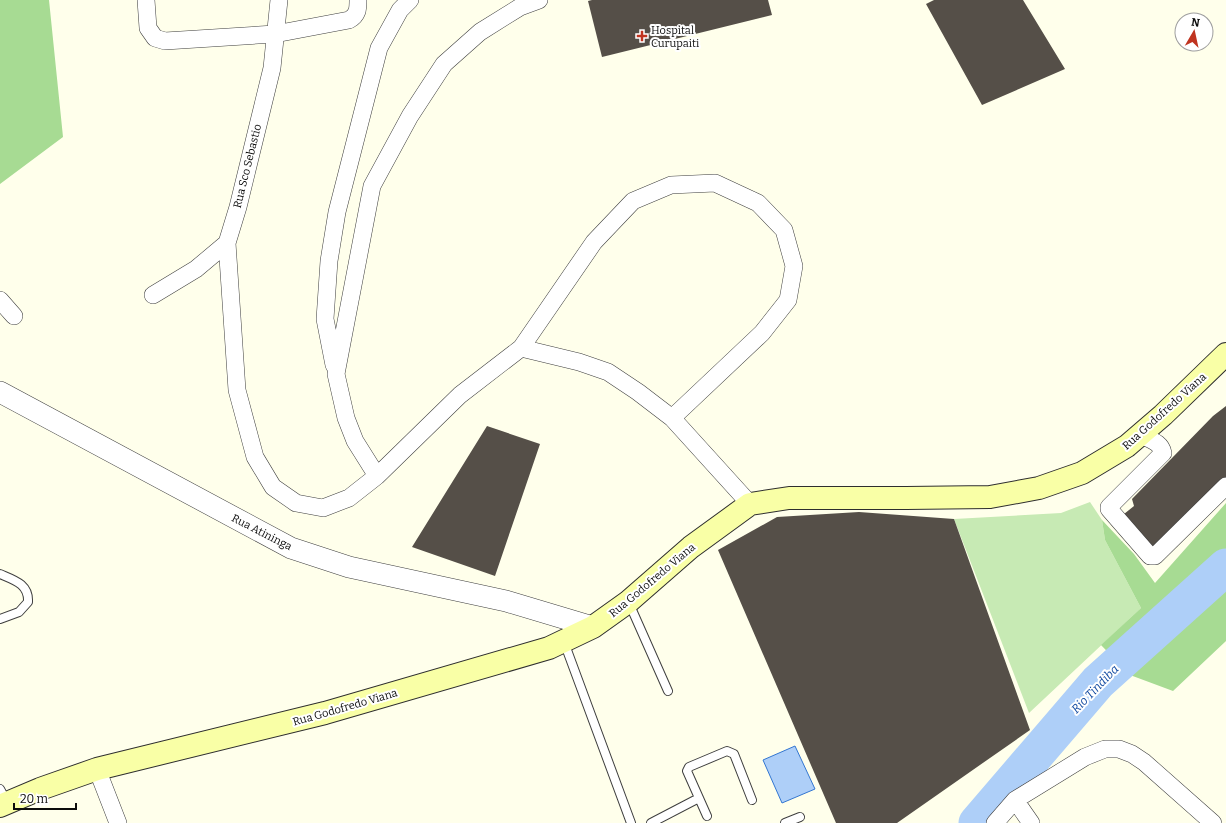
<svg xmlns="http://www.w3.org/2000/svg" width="1226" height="823" viewBox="0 0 1226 823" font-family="Bitter,serif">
  <rect width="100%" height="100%" fill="#ffffeb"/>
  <path fill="#c7eab4" d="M1090,502L1102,520L1105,540L1141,608L1029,713L954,519L1061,513Z"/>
  <path fill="#a7db93" d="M0,0H49L63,137L0,184Z
    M1226,503V641L1173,691L1130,675L1101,645L1141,608L1105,540L1102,520L1134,554L1155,583Z"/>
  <path fill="#aecff8" stroke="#3376d1" d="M795,746L815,789L782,803L763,760Z"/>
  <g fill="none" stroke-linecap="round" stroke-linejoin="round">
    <path stroke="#aecff8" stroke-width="37" d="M977,823L1098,682L1226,567"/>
  </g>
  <path fill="#554f48" d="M592,0H768L772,15L602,57L588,1Z
    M934,0H1023L1065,69L982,105L926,4Z
    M1226,406V481L1156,552L1124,514L1134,506L1132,499L1213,416Z
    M487,426L540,444L495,576L412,547Z
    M859,512L954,519L1030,730L897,823H836L718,550L777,517Z"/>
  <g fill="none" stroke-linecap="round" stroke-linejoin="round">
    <defs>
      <path id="service" d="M0,574C14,580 29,584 28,602L19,612L0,619
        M629,603L668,691
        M564,642L631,823
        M0,789L7,802
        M699,798L707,816
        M651,823L699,798L687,771L689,767L727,751L734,754L752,800
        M785,823L800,817"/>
      <path id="minor" d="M146,0L148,28L155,38L165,41L275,34L349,20C358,15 358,9 358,0
        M227,243L237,390L255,457L273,487L296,503L323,508L349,498L377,476L460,395L521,348L594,242L633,201L671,185L715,183L758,203L784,230L794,266L788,300L762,333L672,418L750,504
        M153,295L196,269L227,243L238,207L272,68L279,0
        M0,300L14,316
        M521,348L579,362L608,372L638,392L672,418
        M334,365L325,319L329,261L337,212L379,48L400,10L410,0
        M1141,435C1150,440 1161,442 1163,453L1109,507V509L1150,556H1155L1226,486
        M377,476L355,441L346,418L336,374L372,186L410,116L444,64L480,32L520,7L539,0
        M97,769L118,823
        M1015,800L1031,823
        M995,823L1015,800L1085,757L1105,749H1119L1132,754L1144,762L1213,823"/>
      <path id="tertiary" d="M0,392L291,548L349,567L506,601L593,627"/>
      <path id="secondary" d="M0,806L40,789L97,769L325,713L549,648L593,627L628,602L691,547L750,504L789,498H906L990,497L1039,488L1082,473L1127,446L1163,415L1226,354"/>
    </defs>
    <use href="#service" stroke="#3f3f3f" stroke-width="10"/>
    <use href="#minor" stroke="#3f3f3f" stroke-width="18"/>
    <use href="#tertiary" stroke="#3f3f3f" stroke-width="22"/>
    <use href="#secondary" stroke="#2e2e2e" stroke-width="24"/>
    <use href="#service" stroke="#fff" stroke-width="8"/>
    <use href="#minor" stroke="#fff" stroke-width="17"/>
    <use href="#tertiary" stroke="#fff" stroke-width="21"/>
    <use href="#secondary" stroke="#f9ffa6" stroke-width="22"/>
  </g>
  <path fill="#c03420" stroke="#fff" stroke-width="1.5" d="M640 30h4v4h4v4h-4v4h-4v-4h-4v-4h4z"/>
  <g text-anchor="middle" stroke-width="4" stroke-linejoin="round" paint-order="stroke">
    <g font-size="11" fill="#0c0c0c" stroke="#fff" text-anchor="start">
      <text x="651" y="34">Hospital<tspan x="651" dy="13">Curupaiti</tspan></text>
    </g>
    <g font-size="11" fill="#0c0c0c" stroke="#fff">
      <text transform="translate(247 166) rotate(-76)" y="4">Rua Sco Sebastio</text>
      <text transform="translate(1164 411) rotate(-42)" y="4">Rua Godofredo Viana</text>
      <text transform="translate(262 532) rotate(27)" y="4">Rua Atininga</text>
      <text transform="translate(652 580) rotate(-40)" y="4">Rua Godofredo Viana</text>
      <text transform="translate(345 707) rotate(-16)" y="4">Rua Godofredo Viana</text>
    </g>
    <g font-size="12" font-style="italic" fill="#124aa1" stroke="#fff">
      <text transform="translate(1095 689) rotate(-46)" y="4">Rio Tindiba</text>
    </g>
  </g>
  <g transform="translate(1194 32) rotate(9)"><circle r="19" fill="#ffffff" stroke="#9e9e9e"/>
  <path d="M0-3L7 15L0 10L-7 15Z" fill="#c03420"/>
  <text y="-6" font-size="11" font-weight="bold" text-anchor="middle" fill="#0c0c0c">N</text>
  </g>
  <path d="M14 803v6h62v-6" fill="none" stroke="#0c0c0c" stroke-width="2"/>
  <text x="20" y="803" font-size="12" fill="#0c0c0c" stroke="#ffffff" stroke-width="3" paint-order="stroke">20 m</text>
</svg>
